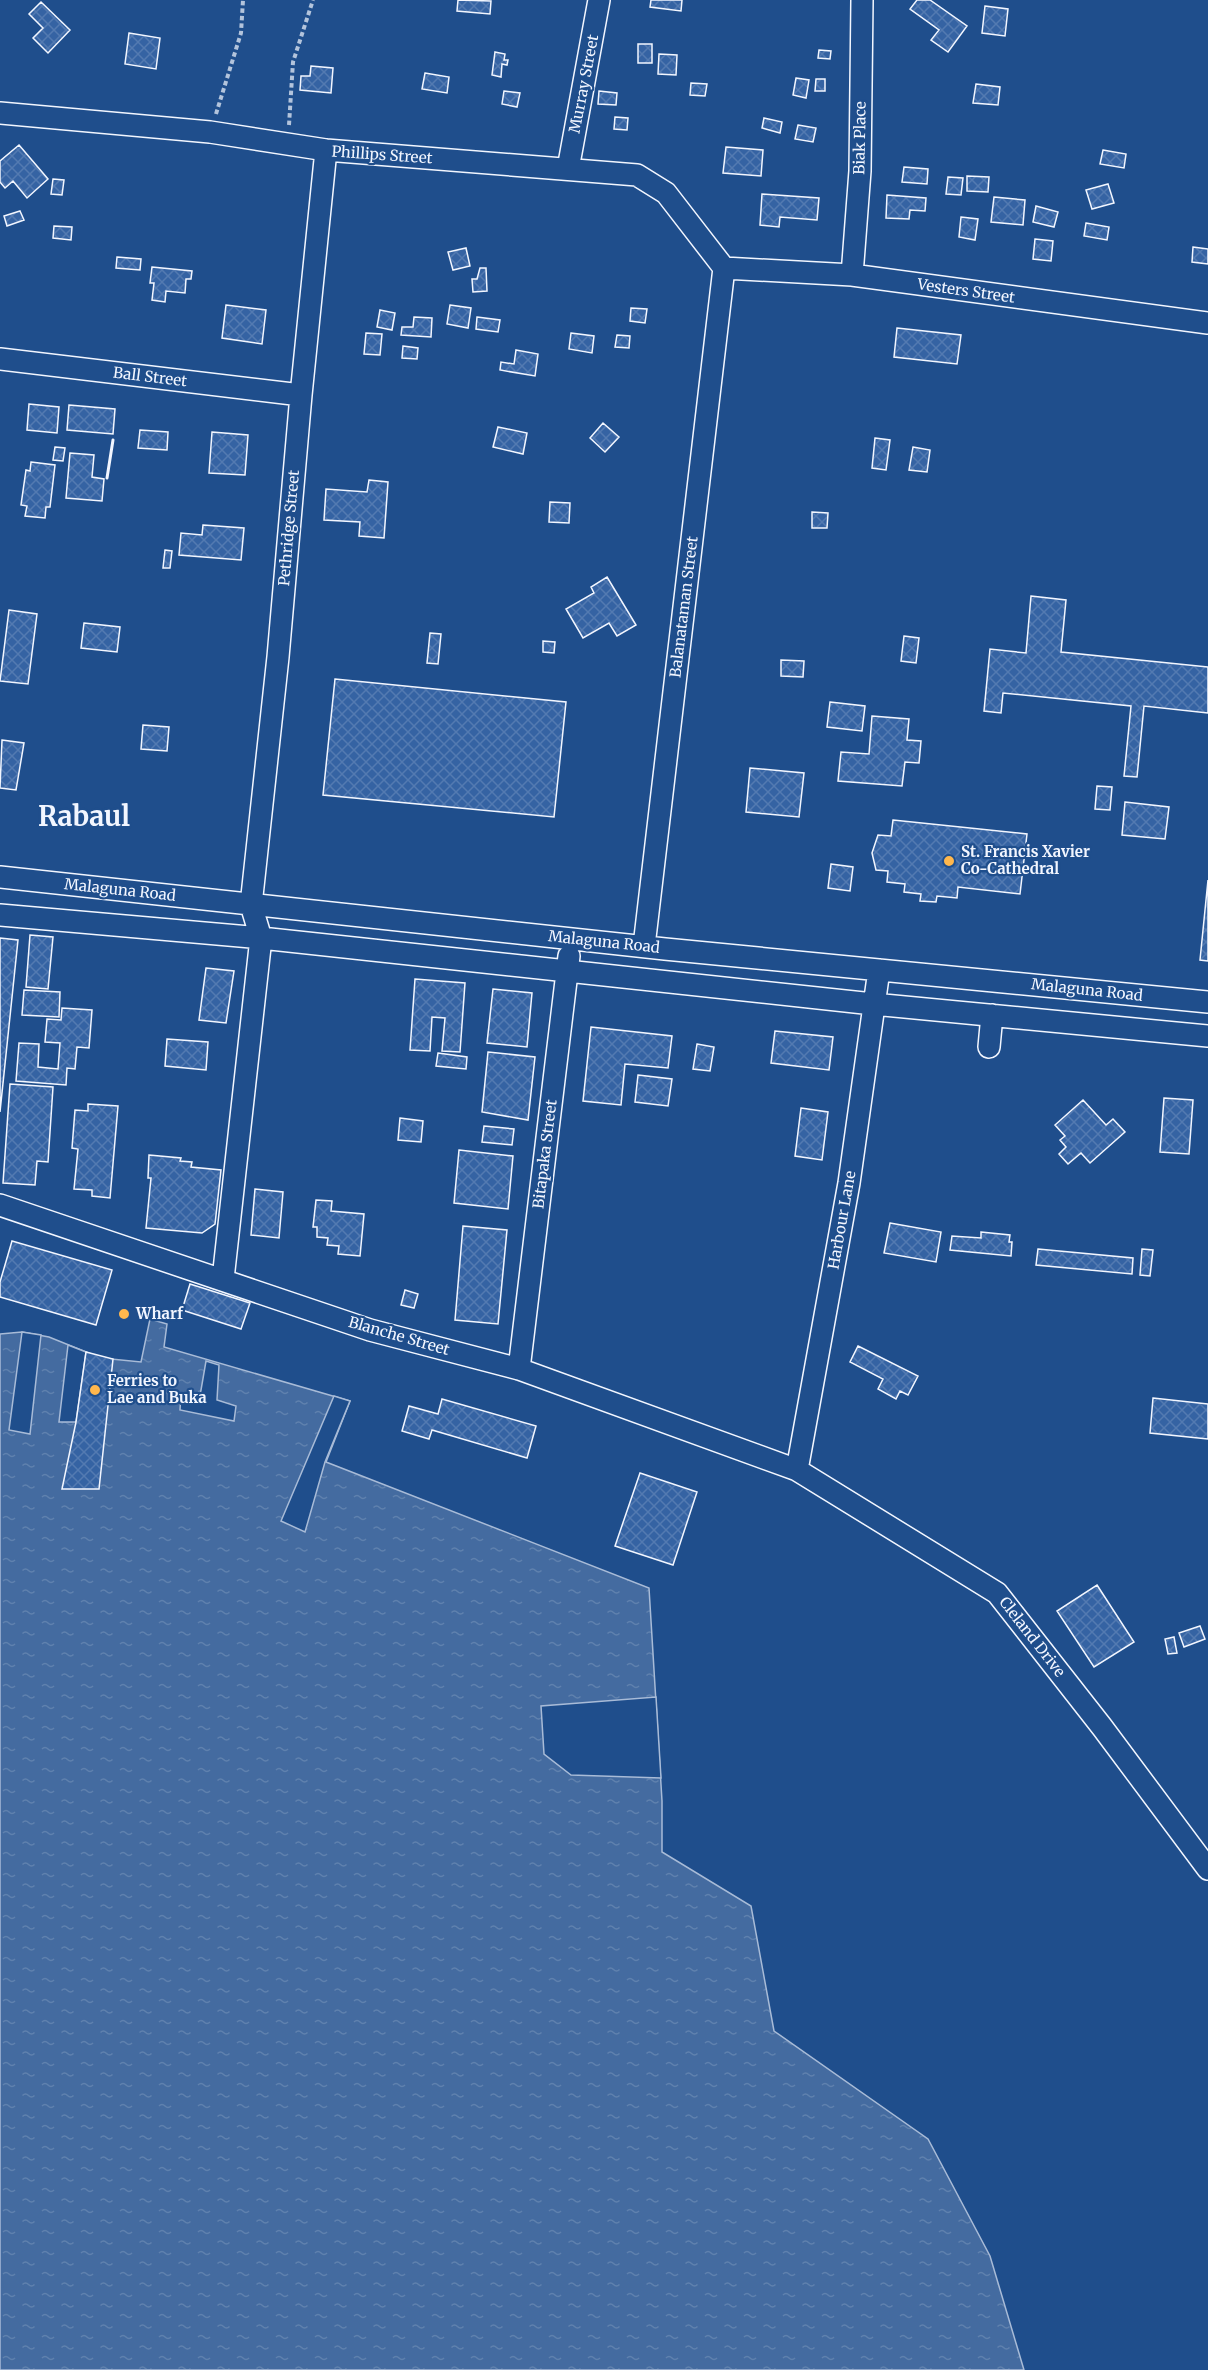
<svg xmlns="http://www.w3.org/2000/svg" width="1208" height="2370" viewBox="0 0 1208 2370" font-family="Merriweather,serif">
  <defs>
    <pattern id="water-ripples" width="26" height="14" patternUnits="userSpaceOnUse" patternTransform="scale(1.5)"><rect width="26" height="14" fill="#446ba0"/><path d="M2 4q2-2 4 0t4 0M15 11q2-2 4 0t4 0" fill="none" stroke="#5f81ae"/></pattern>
    <pattern id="building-cross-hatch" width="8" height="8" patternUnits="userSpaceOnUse" patternTransform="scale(1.5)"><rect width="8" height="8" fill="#3563a3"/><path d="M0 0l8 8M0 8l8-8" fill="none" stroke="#537ab1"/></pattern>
  </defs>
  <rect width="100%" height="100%" fill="#1f4e8c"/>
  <path fill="url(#water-ripples)" stroke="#a8bbd7" stroke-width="1.5" d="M150,1319L167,1324L164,1347L350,1401L326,1462L649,1588L662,1801V1852L751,1906L774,2031L928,2139L990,2256L1024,2370H0V1334L22,1332L49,1337L101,1358L141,1362Z"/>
  <path fill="#1f4e8c" stroke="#a8bbd7" stroke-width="1.5" d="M22,1332L41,1335L30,1434L9,1430Z
    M68,1345L86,1352L76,1422H59Z
    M206,1361L219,1365L217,1400L236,1406L234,1421L180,1410L181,1393L200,1396Z
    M334,1396L350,1401L325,1462L305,1532L281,1521Z
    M656,1697L661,1778L571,1775L544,1754L541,1706Z"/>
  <path fill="url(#building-cross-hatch)" stroke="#f2f6ff" stroke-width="1.5" d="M458,0L491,1L490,14L457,11Z
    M651,0H682L681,11L650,7Z
    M917,0H930L967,26L948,52L931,40L939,30L910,9Z
    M41,2L70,30L48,53L33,38L43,28L29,14Z
    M985,6L1008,9L1005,36L982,33Z
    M129,33L160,38L156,69L125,64Z
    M638,44H652V63H638Z
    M819,50L831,51L830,59L818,58Z
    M495,52L505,54L504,60H508L507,65L502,64L501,77L492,75Z
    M659,54L677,55L676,75L658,74Z
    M311,66L333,68L331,93L300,90L301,76H310Z
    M425,73L449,77L447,93L422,89Z
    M796,78L809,80L806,98L793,95Z
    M816,79H825V91H815Z
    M691,83L707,84L705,96L690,95Z
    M976,84L1000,87L998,105L973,103Z
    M504,91L520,93L517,107L502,104Z
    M599,91L617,93L616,105L598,104Z
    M615,117L628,118L627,130L614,129Z
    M764,118L782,122L780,133L762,128Z
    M798,125L816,128L813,142L795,139Z
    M19,145L48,179L27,198L13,181L5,188L0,182V161Z
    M726,147L763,150L761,176L723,173Z
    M1103,150L1126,154L1124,168L1100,164Z
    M904,167L928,169L927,184L902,182Z
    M967,176L989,177L988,192L967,191Z
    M948,177L963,178L961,195L946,194Z
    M53,179L64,180L62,195L51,194Z
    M1108,184L1114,203L1092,209L1086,190Z
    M762,194L819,198L817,220L780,217L779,227L760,225Z
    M887,195L926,198L925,211L910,210L909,219L886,218Z
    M994,197L1025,200L1023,225L991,222Z
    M1036,206L1058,212L1054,227L1033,222Z
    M20,211L24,220L7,226L4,216Z
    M961,217L978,219L975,240L959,237Z
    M1086,223L1109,227L1107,240L1084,236Z
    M54,226L72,227L71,240L53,238Z
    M1035,239L1053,241L1051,261L1033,259Z
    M1193,247L1208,249V264L1192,262Z
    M466,248L470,266L453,270L448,252Z
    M117,257L141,259L140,270L116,268Z
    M152,267L192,271L191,279H186L185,293L166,291L165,302L152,300L154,283H150Z
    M480,268H486L487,291L473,292L472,279H477Z
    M226,305L266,310L262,344L222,338Z
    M450,305L471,308L468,328L447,324Z
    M631,308L647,309L645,323L630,321Z
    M380,310L395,313L392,330L377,327Z
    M414,317L432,318L431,337L401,335L402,327H413Z
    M477,317L500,320L498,332L476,329Z
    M897,328L961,335L957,364L894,357Z
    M366,333L382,334L380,355L364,354Z
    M571,333L594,336L592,353L569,349Z
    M617,335L630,336L629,348L615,347Z
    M403,346L418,348L417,359L402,358Z
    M516,350L538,354L535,376L500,370L501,362L514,364Z
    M29,404L59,407L57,433L27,430Z
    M69,405L115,409L113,434L67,430Z
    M603,423L619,437L605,452L590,438Z
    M498,427L527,433L523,454L493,447Z
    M140,430L168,432L167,450L138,448Z
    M212,432L248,435L245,475L209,473Z
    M875,438L890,440L886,470L872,468Z
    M55,447L65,448L63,461L53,460Z
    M913,447L930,450L927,472L909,470Z
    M70,453L94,455L92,477L104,479L102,501L66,498Z
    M31,462L55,465L50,507H46L45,518L25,516L27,506L21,505L26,470L30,471Z
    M369,480L388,482L384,538L359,536L360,522L324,520L326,489L367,492Z
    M550,502L570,503L569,523L549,522Z
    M812,512L828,513L827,528H812Z
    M203,525L244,528L241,560L179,555L181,533L202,535Z
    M165,550L172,551L170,568H163Z
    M607,577L636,625L617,636L609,623L583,638L566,609L594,593L591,587Z
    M1031,596L1066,600L1061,652L1208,667V713L1144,706L1137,777L1124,776L1131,706L1003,693L1001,713L984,711L990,649L1026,653Z
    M9,610L37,614L28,684L0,681Z
    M84,623L120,627L117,652L81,648Z
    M430,633L441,634L438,664L427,663Z
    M904,636L919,638L916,663L901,661Z
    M543,641L555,642L554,653L543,652Z
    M781,660L804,661L803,677L781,676Z
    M335,679L566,702L554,817L323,795Z
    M830,702L865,706L862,731L827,727Z
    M872,716L909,719L907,740L921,741L919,763L905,762L902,786L838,781L841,752L869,754Z
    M143,725L169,727L167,751L141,749Z
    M2,740L24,743L16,790L0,788Z
    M750,768L804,773L799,817L746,812Z
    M1097,786L1112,787L1110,810L1095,809Z
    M1125,802L1169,807L1165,839L1122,835Z
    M893,820L1027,834L1020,894L958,887L957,898L937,896L936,902L920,901L921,894L904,892L905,884L887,882L888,871L876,870L872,853L878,835L891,836Z
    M831,864L853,867L850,891L828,888Z
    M1208,880V961L1200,960Z
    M30,935L53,937L48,989L26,987Z
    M0,938L18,940L0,1112Z
    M206,968L234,971L226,1023L199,1020Z
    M415,979L465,983L460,1052L442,1051L445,1018L432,1017L430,1051L410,1050Z
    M493,989L532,993L527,1047L487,1043Z
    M24,990L60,992L59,1017L22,1015Z
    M62,1008L92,1010L89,1048L77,1047L75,1069L67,1068L66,1085L16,1081L19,1043L39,1044L38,1067L58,1069L60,1043L45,1042L47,1019L61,1020Z
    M591,1027L672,1036L668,1068L625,1064L621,1105L583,1101Z
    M775,1031L833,1037L829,1070L771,1063Z
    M167,1039L208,1042L206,1070L165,1066Z
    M697,1044L714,1047L710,1071L693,1069Z
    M488,1052L535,1057L528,1120L482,1112Z
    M438,1053L467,1057L466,1069L436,1066Z
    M638,1075L672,1079L668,1106L635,1102Z
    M10,1084L53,1087L48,1162L37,1161L35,1185L3,1183Z
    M1164,1098L1193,1100L1189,1154L1160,1152Z
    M1083,1100L1106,1125L1113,1119L1125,1132L1090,1163L1081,1153L1068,1164L1059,1154L1066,1147L1060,1140L1065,1136L1055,1125Z
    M88,1104L118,1106L110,1198L92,1196V1190L74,1189L78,1149L72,1148L75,1110L88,1111Z
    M801,1108L828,1112L822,1160L795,1156Z
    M400,1118L423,1121L421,1142L398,1140Z
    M484,1126L514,1129L512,1145L482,1142Z
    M459,1150L513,1156L508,1209L454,1203Z
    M149,1155L181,1158L180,1161L192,1162L191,1167L221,1170L215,1224L202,1233L146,1228L151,1178H148Z
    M255,1189L283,1192L279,1238L251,1235Z
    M316,1200L332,1201L331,1211L364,1214L360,1256L338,1254L339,1246L327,1245L328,1238L317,1237V1227H313Z
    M890,1223L941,1232L936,1262L884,1253Z
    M463,1226L507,1230L498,1324L455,1320Z
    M981,1232L1010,1235L1009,1242H1012L1011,1256L950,1250L952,1236L981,1238Z
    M12,1241L112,1270L96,1325L0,1297V1282Z
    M1038,1249L1133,1258L1132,1274L1036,1265Z
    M1142,1249L1153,1250L1150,1276L1140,1275Z
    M190,1284L250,1303L241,1329L182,1310Z
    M405,1290L418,1294L414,1308L401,1305Z
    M858,1346L918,1376L908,1395L900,1391L896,1399L878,1389L883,1379L850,1362Z
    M86,1352L113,1359L99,1489H62L76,1422Z
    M1153,1398L1208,1404V1439L1150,1433Z
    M442,1399L536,1426L527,1458L432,1430L429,1439L402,1431L409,1406L438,1414Z
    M640,1473L697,1492L673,1565L615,1546Z
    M1097,1585L1134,1642L1094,1667L1057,1611Z
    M1200,1626L1205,1639L1184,1647L1179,1633Z
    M1174,1637L1177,1653L1168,1654L1165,1639Z"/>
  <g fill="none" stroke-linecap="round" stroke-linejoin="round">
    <defs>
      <path id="minor" d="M0,113L210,132L326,150L637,175L666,193L724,268
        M568,169L599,0
        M724,268L852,275L1208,323
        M852,275L860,171L862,0
        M0,359L301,395
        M0,877L665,949L1208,1002
        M0,915L261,938L873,1004L1208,1036
        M644,946L724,268
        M989,1047L992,1015
        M0,1205L370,1330L519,1369L797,1470L997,1593L1102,1727L1208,1869
        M223,1279L261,938L251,905L278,657L301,395L326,150
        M519,1369L569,956
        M797,1470L849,1183L879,970"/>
    </defs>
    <use href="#minor" stroke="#f2f6ff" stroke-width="24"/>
    <path stroke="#b3c4dc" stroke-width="4" stroke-dasharray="4.5 3" stroke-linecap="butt" d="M216,114L241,33L243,0
      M289,125L293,62L313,0"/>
    <use href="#minor" stroke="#1f4e8c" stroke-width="21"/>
    <path stroke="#f2f6ff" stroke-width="3" d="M107,478L113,440"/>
  </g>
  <g fill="#ffb74d" stroke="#1f4e8c" stroke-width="2">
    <circle cx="949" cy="861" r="6"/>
    <circle cx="124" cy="1314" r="6"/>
    <circle cx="95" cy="1390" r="6"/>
  </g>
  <g text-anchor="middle" stroke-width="4.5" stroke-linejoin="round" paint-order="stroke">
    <g font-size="15" fill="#f2f6ff" stroke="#1f4e8c">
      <text transform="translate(584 84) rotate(-79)" y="5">Murray Street</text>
      <text transform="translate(860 138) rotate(-89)" y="5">Biak Place</text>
      <text transform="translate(382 155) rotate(4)" y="5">Phillips Street</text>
      <text transform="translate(966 291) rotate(8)" y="5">Vesters Street</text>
      <text transform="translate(150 377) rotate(7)" y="5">Ball Street</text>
      <text transform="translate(289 528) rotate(-85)" y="5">Pethridge Street</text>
      <text transform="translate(684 607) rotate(-83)" y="5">Balanataman Street</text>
      <text transform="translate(120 890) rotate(6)" y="5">Malaguna Road</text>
      <text transform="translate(604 942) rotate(6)" y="5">Malaguna Road</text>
      <text transform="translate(1087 990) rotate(6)" y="5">Malaguna Road</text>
      <text transform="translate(545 1154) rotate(-83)" y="5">Bitapaka Street</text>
      <text transform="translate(842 1220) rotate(-80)" y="5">Harbour Lane</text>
      <text transform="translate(399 1336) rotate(16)" y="5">Blanche Street</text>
      <text transform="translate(1032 1637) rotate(52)" y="5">Cleland Drive</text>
    </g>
    <g font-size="15" font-weight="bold" fill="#f2f6ff" stroke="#1f4e8c" text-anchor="start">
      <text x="961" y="857">St. Francis Xavier<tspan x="961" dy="17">Co-Cathedral</tspan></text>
      <text x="136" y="1319">Wharf</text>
      <text x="107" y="1386">Ferries to<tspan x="107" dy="17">Lae and Buka</tspan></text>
    </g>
    <g font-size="27" font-weight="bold" fill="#f2f6ff" stroke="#1f4e8c">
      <text x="84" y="826">Rabaul</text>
    </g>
  </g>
</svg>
